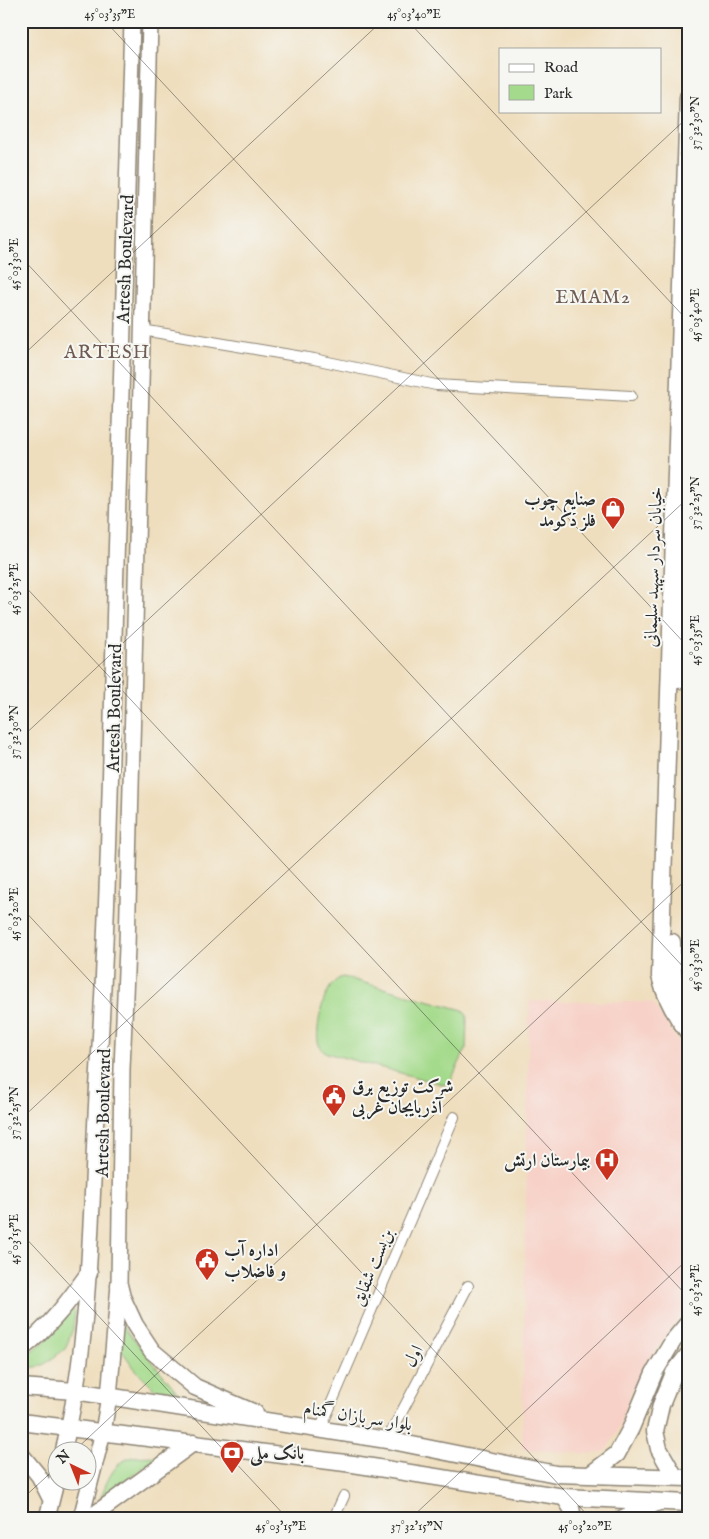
<svg xmlns="http://www.w3.org/2000/svg" width="709" height="1539" viewBox="0 0 709 1539" font-family="'IM FELL English',Amiri,serif">
  <rect width="100%" height="100%" fill="#f6f6f2"/>
  <filter id="ink" filterUnits="userSpaceOnUse"><feTurbulence type="fractalNoise" baseFrequency=".02" numOctaves="2"/><feDisplacementMap in="SourceGraphic" scale="10" xChannelSelector="R" yChannelSelector="G"/><feConvolveMatrix kernelMatrix="1 2 1 2 8 2 1 2 1" color-interpolation-filters="sRGB"/></filter>
  <filter id="wash" filterUnits="userSpaceOnUse"><feTurbulence type="fractalNoise" baseFrequency=".0096" numOctaves="4" result="noise"/><feDisplacementMap in="SourceGraphic" scale="20" xChannelSelector="R" yChannelSelector="G"/><feGaussianBlur stdDeviation="1.12" result="paint"/><feColorMatrix in="noise" values="0 0 0 0 0 0 0 0 0 0 0 0 0 0 0 0 0 1.4 0 .05"/><feComposite in="paint" operator="in"/></filter>
  <g filter="url(#wash)">
    <rect width="100%" height="100%" fill="#efdebd"/>
    <path fill="#f7d1c7" d="M529,1001L652,1002L688,1056V1306L641,1371L629,1397L620,1427L606,1451L592,1454L522,1449Z"/>
    <path fill="#a4da8b" stroke="#68825b" d="M343,977L463,1010L467,1016L466,1049L451,1080L445,1085L327,1053C322,1050 319,1047 318,1041C316,1024 324,981 343,977Z
      M72,1309L75,1312L73,1329L65,1349L42,1366L21,1369V1358L46,1341Z
      M120,1322L182,1398L157,1391L135,1369L118,1345Z
      M159,1456L100,1500C105,1486 112,1465 127,1459C136,1455 149,1457 159,1456Z"/>
  </g>
  <g filter="url(#ink)">
    <g fill="none" stroke-linecap="round" stroke-linejoin="round">
      <defs>
        <path id="street" d="M142,330L314,359L436,385L631,396
          M320,1430L454,1117
          M387,1440L468,1286
          M334,1518L344,1496"/>
        <path id="secondary" d="M63,1452C93,1330 90,1204 98,1079C108,919 111,758 115,597C120,405 126,213 132,21
          M21,1454L39,1476L51,1500
          M564,1497L572,1510L573,1518
          M47,1518L58,1474
          M81,1518L103,1432L109,1396L119,1285L122,1069L127,947L150,21
          M622,1518L660,1502"/>
        <path id="primary" d="M688,97L660,976C665,997 675,1015 688,1032
          M681,680L688,481
          M672,942C672,970 672,986 688,1011
          M119,1285L122,1297L135,1325L152,1351L195,1387L255,1413
          M21,1349C49,1328 69,1301 89,1273
          M21,1387L75,1391L387,1440L556,1474L688,1478
          M21,1422L353,1464L564,1497L688,1503
          M591,1474L617,1454L631,1428L654,1373L673,1341L688,1323
          M675,1477L659,1449L655,1431L661,1405L674,1373L688,1355
          M90,1518L193,1443"/>
      </defs>
      <use href="#street" stroke="#8d8474" stroke-width="12"/>
      <use href="#secondary" stroke="#8d8474" stroke-width="18"/>
      <use href="#primary" stroke="#8d8474" stroke-width="19"/>
      <use href="#street" stroke="#fff" stroke-width="10"/>
      <use href="#secondary" stroke="#fff" stroke-width="15"/>
      <use href="#primary" stroke="#fff" stroke-width="16"/>
    </g>
  </g>
  <path fill="none" stroke="#2b2b2b" stroke-width="1" stroke-opacity="0.45" d="M105,21L688,647M408,21L688,321M21,257L688,972M21,357L382,21M21,582L688,1297M21,738L688,117M21,907L590,1518M21,1119L688,498M21,1233L287,1518M73,1452L688,878M21,1500L58,1466M411,1518L688,1259"/>
  <defs>
    <symbol id="shop-pin" viewBox="-11 -11 22 30"><path d="M0 17L-7.5 6A9.5 9.5 0 1 1 7.5 6Z" fill="#c8321e" stroke="#f6f6f2"/><path d="M-5-2.5h2.3a2.7 3.5 0 0 1 5.4 0H5L5.5 6h-11ZM-1.5-2.5h3a1.5 2.3 0 0 0-3 0Z" fill="#fff"/></symbol>
    <symbol id="civic-pin" viewBox="-11 -11 22 30"><path d="M0 17L-7.5 6A9.5 9.5 0 1 1 7.5 6Z" fill="#c8321e" stroke="#f6f6f2"/><path d="M-.6-6.5H3V-4.5H.6V-3L4-1V1h2V6H-6V1h2V-1L-.6-3ZM-1.2 2.5V6h2.4V2.5Z" fill="#fff"/></symbol>
    <symbol id="hospital-pin" viewBox="-11 -11 22 30"><path d="M0 17L-7.5 6A9.5 9.5 0 1 1 7.5 6Z" fill="#c8321e" stroke="#f6f6f2"/><path d="M-5-5h3v3.5h4V-5h3V5h-3V1.5h-4V5h-3Z" fill="#fff"/></symbol>
    <symbol id="bank-pin" viewBox="-11 -11 22 30"><path d="M0 17L-7.5 6A9.5 9.5 0 1 1 7.5 6Z" fill="#c8321e" stroke="#f6f6f2"/><path d="M-6-4H6V4H-6ZM0-2.3a2.3 2.3 0 1 0 0 4.6a2.3 2.3 0 1 0 0-4.6Z" fill="#fff"/></symbol>
  </defs>
  <g fill-rule="evenodd">
    <use href="#shop-pin" x="599" y="495" width="28" height="38"/>
    <use href="#civic-pin" x="320" y="1082" width="28" height="38"/>
    <use href="#hospital-pin" x="593" y="1146" width="28" height="38"/>
    <use href="#civic-pin" x="193" y="1246" width="28" height="38"/>
    <use href="#bank-pin" x="218" y="1439" width="28" height="38"/>
  </g>
  <g text-anchor="middle" stroke-width="4" stroke-linejoin="round" paint-order="stroke">
    <g font-size="18" fill="#2b2b2b" stroke="#f6f6f2">
      <text transform="translate(125 259) rotate(-88)" y="6">Artesh Boulevard</text>
      <text transform="translate(653 567) rotate(-88)" y="6">خیابان سردار سپهبد سلیمانی</text>
      <text transform="translate(114 708) rotate(-89)" y="6">Artesh Boulevard</text>
      <text transform="translate(103 1113) rotate(-89)" y="6">Artesh Boulevard</text>
      <text transform="translate(372 1267) rotate(-67)" y="6">بن‌بست شقایق</text>
      <text transform="translate(413 1356) rotate(-62)" y="6">اول</text>
      <text transform="translate(358 1416) rotate(9)" y="6">بلوار سربازان گمنام</text>
    </g>
    <g font-size="18" font-weight="bold" fill="#2b2b2b" stroke="#f6f6f2" text-anchor="start">
      <text x="596" y="505" text-anchor="end">صنایع چوب<tspan x="596" dy="21">فلز دکومد</tspan></text>
      <text x="352" y="1092">شرکت توزیع برق<tspan x="352" dy="21">آذربایجان غربی</tspan></text>
      <text x="590" y="1166" text-anchor="end">بیمارستان ارتش</text>
      <text x="224" y="1256">اداره آب<tspan x="224" dy="21">و فاضلاب</tspan></text>
      <text x="250" y="1459">بانک ملى</text>
    </g>
    <g font-size="19" letter-spacing="1" fill="#6e5b51" stroke="#f6f6f2">
      <text x="593" y="303">EMAM2</text>
      <text x="107" y="358">ARTESH</text>
    </g>
  </g>
  <rect width="709" height="1539" fill="none" stroke="#f6f6f2" stroke-width="55"/>
  <rect x="499" y="48" width="162" height="65" fill="#f6f6f2" stroke="#a5a5a2"/>
  <rect x="509" y="64" width="25" height="8" fill="#ffffff" stroke="#a5a5a2"/>
  <text x="544" y="72" font-size="15" fill="#2b2b2b">Road</text>
  <rect x="509" y="85" width="25" height="15" fill="#a4da8b" stroke="#a5a5a2"/>
  <text x="544" y="98" font-size="15" fill="#2b2b2b">Park</text>
  <g transform="translate(72 1466) rotate(317)"><circle r="24" fill="#f6f6f2" stroke="#a5a5a2"/>
  <path d="M0-4L9 19L0 12L-9 19Z" fill="#c8321e"/>
  <text y="-8" font-size="14" font-weight="bold" text-anchor="middle" fill="#2b2b2b">N</text>
  </g>
  <rect x="28" y="28" width="654" height="1484" fill="none" stroke="#2b2b2b" stroke-width="2"/>
  <g font-size="12" text-anchor="middle" fill="#2b2b2b">
    <text x="110" y="18">45°03'35"E</text>
    <text x="414" y="18">45°03'40"E</text>
    <text transform="translate(695 123) rotate(-90)" y="4">37°32'30"N</text>
    <text transform="translate(14 264) rotate(-90)" y="4">45°03'30"E</text>
    <text transform="translate(695 315) rotate(-90)" y="4">45°03'40"E</text>
    <text transform="translate(695 503) rotate(-90)" y="4">37°32'25"N</text>
    <text transform="translate(14 589) rotate(-90)" y="4">45°03'25"E</text>
    <text transform="translate(695 640) rotate(-90)" y="4">45°03'35"E</text>
    <text transform="translate(14 732) rotate(-90)" y="4">37°32'30"N</text>
    <text transform="translate(14 914) rotate(-90)" y="4">45°03'20"E</text>
    <text transform="translate(695 965) rotate(-90)" y="4">45°03'30"E</text>
    <text transform="translate(14 1113) rotate(-90)" y="4">37°32'25"N</text>
    <text transform="translate(14 1239) rotate(-90)" y="4">45°03'15"E</text>
    <text transform="translate(695 1290) rotate(-90)" y="4">45°03'25"E</text>
    <text x="281" y="1530">45°03'15"E</text>
    <text x="417" y="1530">37°32'15"N</text>
    <text x="585" y="1530">45°03'20"E</text>
  </g>
</svg>
